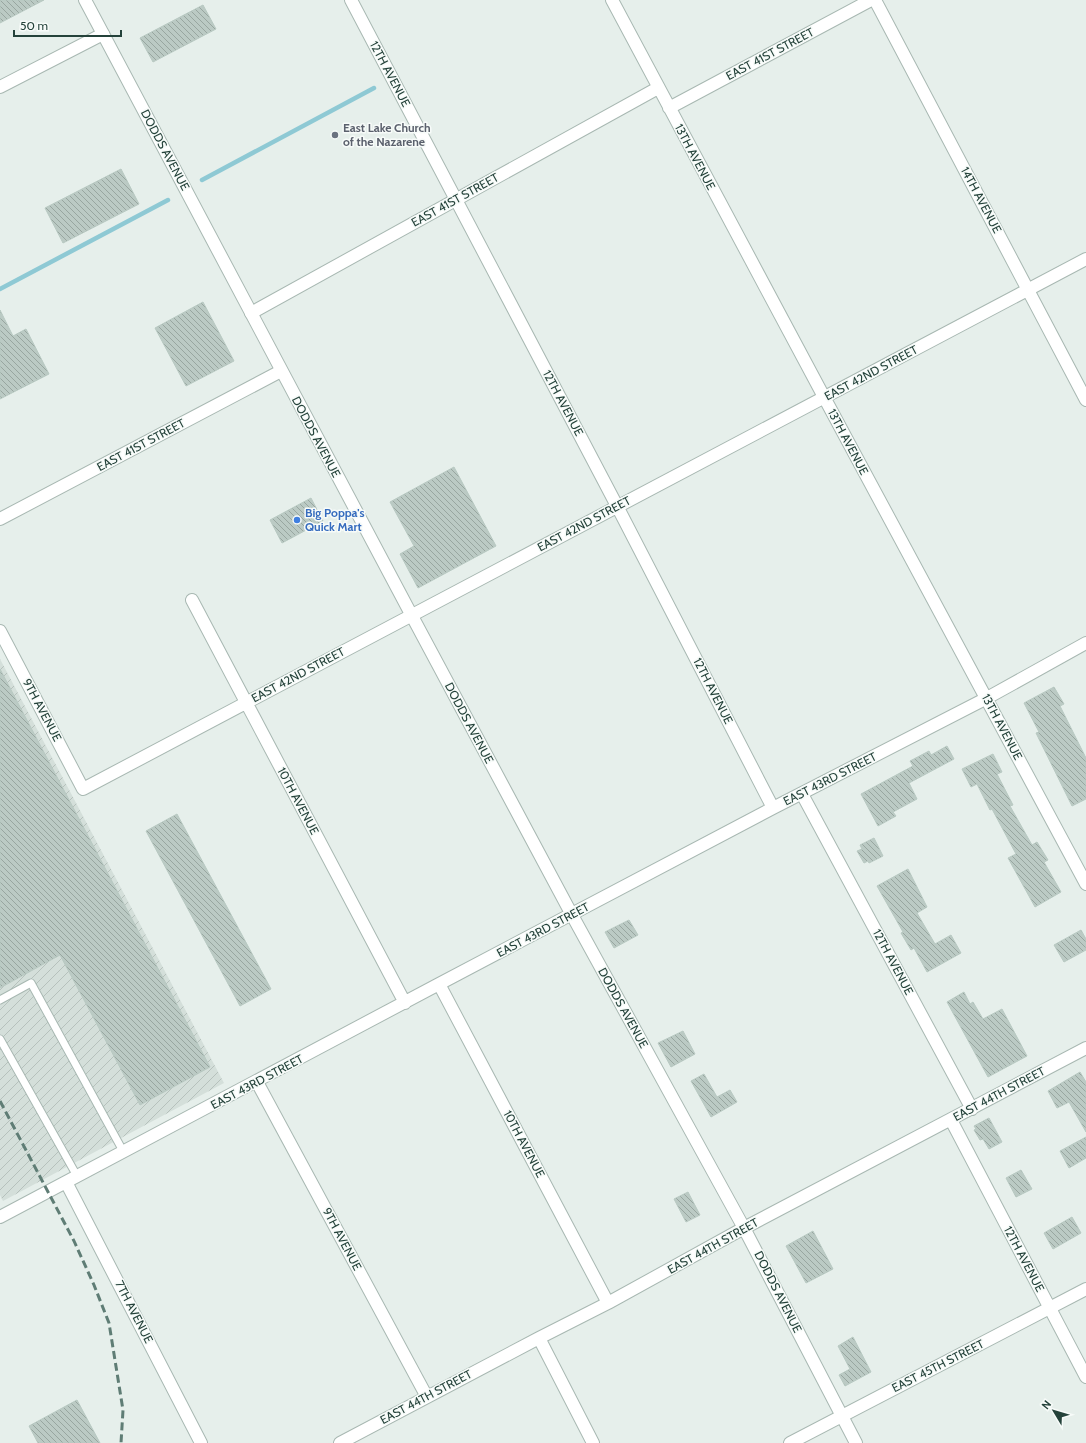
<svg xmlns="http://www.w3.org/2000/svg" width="1086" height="1443" viewBox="0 0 1086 1443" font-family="Cabin,sans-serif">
  <defs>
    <pattern id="industrial-furrows" width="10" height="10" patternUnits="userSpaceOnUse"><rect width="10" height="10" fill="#d4dfda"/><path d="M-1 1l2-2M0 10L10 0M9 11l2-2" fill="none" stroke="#b6c1bc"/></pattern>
    <pattern id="building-back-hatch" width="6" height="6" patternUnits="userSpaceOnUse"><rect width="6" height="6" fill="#bbcac4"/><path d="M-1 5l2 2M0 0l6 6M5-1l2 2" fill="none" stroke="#98a6a0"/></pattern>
  </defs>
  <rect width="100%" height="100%" fill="#e6efeb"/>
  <path fill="url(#industrial-furrows)" d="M0,659L224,1083L3,1201L0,1195Z"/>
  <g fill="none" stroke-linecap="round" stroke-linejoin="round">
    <path stroke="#8ec9d4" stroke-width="4.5" d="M202,180L374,88
      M0,289L168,200"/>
  </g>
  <path fill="url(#building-back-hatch)" stroke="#b8c9c2" d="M0,0H44L0,23Z
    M203,5L216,29L153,62L140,38Z
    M121,169L139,204L63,243L45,208Z
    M203,302L234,361L186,386L155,328Z
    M0,310L13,336L26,329L49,374L0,399Z
    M454,467L496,546L418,588L400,554L414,546L390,502Z
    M311,498L323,521L282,543L270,520Z
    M0,669L210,1067L140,1105L60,955L0,988Z
    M1054,687L1064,704L1060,706L1086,758V799L1072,806L1036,733L1039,732L1024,703Z
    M947,746L954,759L909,783L917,799L893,812L896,816L878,826L861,794L913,766L910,761L929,751L931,755Z
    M993,754L1002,772L997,774L1013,805L1010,806L1032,845L1037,842L1048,860L1044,862L1061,892L1035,907L1008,858L1016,854L992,809L990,810L977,784L971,787L962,769Z
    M177,814L271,989L240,1006L146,831Z
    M874,838L883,856L869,863L868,861L864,863L857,851L862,849L860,845Z
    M908,869L927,907L917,913L935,944L951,935L961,953L927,972L914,948L911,950L901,933L903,932L877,886Z
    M629,920L638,935L614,948L605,932Z
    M1081,930L1086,939V950L1064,962L1054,945Z
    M964,992L970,1004L973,1002L983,1019L1002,1009L1027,1056L988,1077L947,1002Z
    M683,1031L695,1054L671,1067L658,1043Z
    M1080,1072L1086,1082V1132L1069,1102L1057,1108L1048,1091Z
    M704,1074L717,1097L730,1090L737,1102L711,1117L691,1081Z
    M989,1118L1002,1142L989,1149L983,1139L980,1140L974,1130L976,1129L974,1126Z
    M1086,1137V1158L1069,1168L1060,1151Z
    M1021,1170L1032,1189L1016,1197L1006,1178Z
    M688,1192L700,1215L686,1222L674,1199Z
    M1072,1217L1081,1233L1053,1249L1044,1233Z
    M813,1231L833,1269L806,1283L786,1246Z
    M853,1337L871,1372L845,1386L839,1375L850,1369L838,1346Z
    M77,1400L100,1443H38L29,1426Z"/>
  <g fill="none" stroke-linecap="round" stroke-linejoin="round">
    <defs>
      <path id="service" d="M0,1000L31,983L123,1151
        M0,1039L77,1176"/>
      <path id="minor" d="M351,0L617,506L773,808
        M612,0L824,397L1086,884
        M875,0L1086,400
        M0,87L103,34
        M669,108L871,0
        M251,313L658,88
        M0,519L281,371
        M192,600L405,1003
        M0,631L83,789L1086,259
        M802,794L972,1109
        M439,984L608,1303
        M257,1082L427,1397
        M951,1120L1086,1377
        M66,1182L201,1443
        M0,1217L439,984L773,808L987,698L1086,643
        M539,1338L593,1443
        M340,1443L539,1338L608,1303L744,1228L1086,1048
        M790,1443L1086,1289"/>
      <path id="tertiary" d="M85,0L412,616L572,915L744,1228L856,1443"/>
    </defs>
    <use href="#service" stroke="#a8b8b2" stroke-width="9"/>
    <use href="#minor" stroke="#a8b8b2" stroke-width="14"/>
    <use href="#tertiary" stroke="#a8b8b2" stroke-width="14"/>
    <use href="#service" stroke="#fff" stroke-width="7"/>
    <use href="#minor" stroke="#fff" stroke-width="12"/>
    <use href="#tertiary" stroke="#fff" stroke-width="12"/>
    <path stroke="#5f7d75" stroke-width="3" stroke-dasharray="8 4" stroke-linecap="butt" d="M0,1101L74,1241L94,1285L109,1323L123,1410L121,1443"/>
  </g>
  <circle fill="#6b7280" stroke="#f7fbf9" stroke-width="1.5" cx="335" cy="135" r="4"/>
  <circle fill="#3f7fe0" stroke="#f7fbf9" stroke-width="1.5" cx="297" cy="520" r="4"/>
  <g text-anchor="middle" stroke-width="3" stroke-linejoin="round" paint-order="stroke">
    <g font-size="12" fill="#24423a" stroke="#f7fbf9">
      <text transform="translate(770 54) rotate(-28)" y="4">EAST 41ST STREET</text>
      <text transform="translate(390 74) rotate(62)" y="4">12TH AVENUE</text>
      <text transform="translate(165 150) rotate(62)" y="4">DODDS AVENUE</text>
      <text transform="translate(695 157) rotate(62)" y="4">13TH AVENUE</text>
      <text transform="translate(455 200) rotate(-29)" y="4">EAST 41ST STREET</text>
      <text transform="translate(981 200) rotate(62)" y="4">14TH AVENUE</text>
      <text transform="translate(871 373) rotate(-28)" y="4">EAST 42ND STREET</text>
      <text transform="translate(563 403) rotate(62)" y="4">12TH AVENUE</text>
      <text transform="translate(316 437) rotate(62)" y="4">DODDS AVENUE</text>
      <text transform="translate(848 442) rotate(62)" y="4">13TH AVENUE</text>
      <text transform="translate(141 445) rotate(-28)" y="4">EAST 41ST STREET</text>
      <text transform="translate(584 524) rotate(-28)" y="4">EAST 42ND STREET</text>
      <text transform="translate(298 675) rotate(-28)" y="4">EAST 42ND STREET</text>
      <text transform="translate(713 691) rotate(63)" y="4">12TH AVENUE</text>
      <text transform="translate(42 710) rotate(62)" y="4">9TH AVENUE</text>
      <text transform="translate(469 723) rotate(62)" y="4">DODDS AVENUE</text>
      <text transform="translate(1002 727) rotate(62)" y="4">13TH AVENUE</text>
      <text transform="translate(830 779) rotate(-27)" y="4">EAST 43RD STREET</text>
      <text transform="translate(298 801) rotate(62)" y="4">10TH AVENUE</text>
      <text transform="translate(543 930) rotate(-28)" y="4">EAST 43RD STREET</text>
      <text transform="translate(893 962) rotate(62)" y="4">12TH AVENUE</text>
      <text transform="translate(623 1008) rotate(61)" y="4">DODDS AVENUE</text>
      <text transform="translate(257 1082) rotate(-28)" y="4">EAST 43RD STREET</text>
      <text transform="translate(999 1094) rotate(-28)" y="4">EAST 44TH STREET</text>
      <text transform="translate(524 1144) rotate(62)" y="4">10TH AVENUE</text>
      <text transform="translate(342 1239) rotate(62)" y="4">9TH AVENUE</text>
      <text transform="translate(713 1246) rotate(-29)" y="4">EAST 44TH STREET</text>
      <text transform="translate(1024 1259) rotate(62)" y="4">12TH AVENUE</text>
      <text transform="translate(778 1292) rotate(63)" y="4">DODDS AVENUE</text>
      <text transform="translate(134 1312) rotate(63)" y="4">7TH AVENUE</text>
      <text transform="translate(938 1366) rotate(-27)" y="4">EAST 45TH STREET</text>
      <text transform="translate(426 1397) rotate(-28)" y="4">EAST 44TH STREET</text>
    </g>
    <g font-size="12" font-weight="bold" fill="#5b616d" stroke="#f7fbf9" text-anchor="start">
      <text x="343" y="132">East Lake Church<tspan x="343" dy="14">of the Nazarene</tspan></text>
    </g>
    <g font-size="12" font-weight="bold" fill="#366cbe" stroke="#f7fbf9" text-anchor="start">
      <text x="305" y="517">Big Poppa's<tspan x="305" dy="14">Quick Mart</tspan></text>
    </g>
  </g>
  <g transform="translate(1054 1411) rotate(308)" stroke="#f7fbf9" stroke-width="3" paint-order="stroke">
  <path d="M0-3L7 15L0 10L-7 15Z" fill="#24423a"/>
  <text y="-6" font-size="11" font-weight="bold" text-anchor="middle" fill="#24423a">N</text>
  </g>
  <path d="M14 30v6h107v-6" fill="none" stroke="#24423a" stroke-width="2"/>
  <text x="20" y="30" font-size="12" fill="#24423a" stroke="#f7fbf9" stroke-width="3" paint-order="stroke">50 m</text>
</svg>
